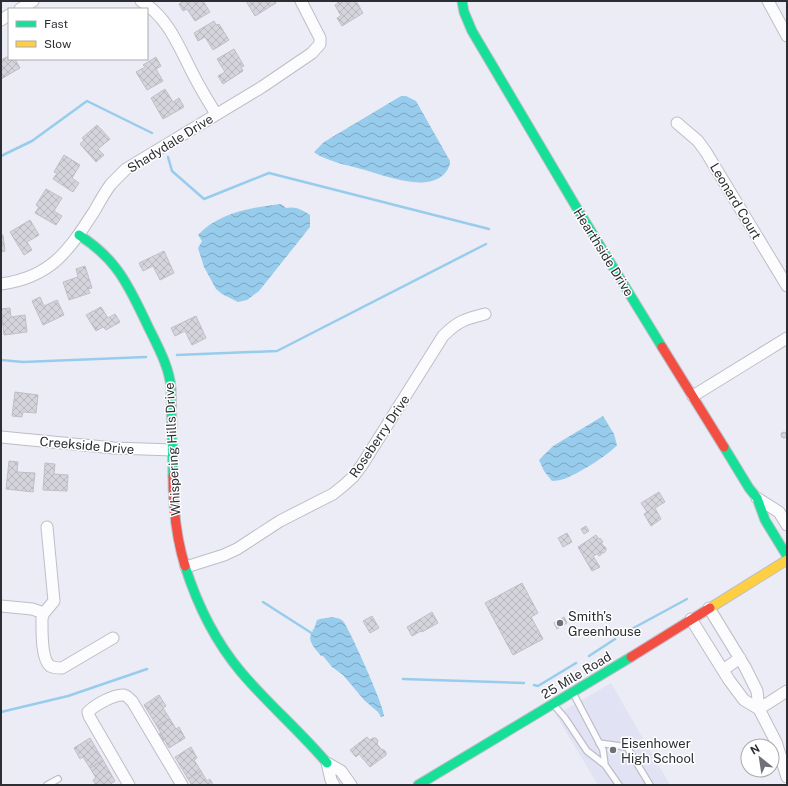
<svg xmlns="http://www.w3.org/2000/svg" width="788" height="786" viewBox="0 0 788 786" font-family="'Public Sans',sans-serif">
  <defs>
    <pattern id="water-waves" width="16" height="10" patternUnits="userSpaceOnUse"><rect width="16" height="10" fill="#98ccec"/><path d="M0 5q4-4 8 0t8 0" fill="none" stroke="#7ca6c0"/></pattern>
    <pattern id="building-cross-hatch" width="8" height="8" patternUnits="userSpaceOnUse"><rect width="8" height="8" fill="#d5d4dc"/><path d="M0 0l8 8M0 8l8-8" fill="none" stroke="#b7b6bd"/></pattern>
  </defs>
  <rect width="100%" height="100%" fill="#ebecf6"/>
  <path fill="#e1e3f5" d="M611,683L670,785H598L556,715Z"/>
  <path fill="url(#water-waves)" d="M401,96H406L416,101L450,161C450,167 447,172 442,176C423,191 386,176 365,170C351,166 325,161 314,152L324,142Z
    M281,204L286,208C296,206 302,210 310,215V227L259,291L247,300L238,302L222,294L216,289L204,267L198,248L202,241L198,235C218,213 253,207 281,204Z
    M603,416L614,434L617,445C609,455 576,475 564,479C560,480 555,481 552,481L544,471L539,460L553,446Z
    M332,617C336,618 340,618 343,621C349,628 385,708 384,716L381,717L378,712L365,701L343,675L332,667L323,656H321C316,649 305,640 313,631L312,630L314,629L317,620L320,619Z"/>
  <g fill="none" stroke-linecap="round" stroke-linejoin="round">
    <path stroke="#98ccec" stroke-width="2.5" d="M1,156L32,141L87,101L152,133
      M168,157L172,171L204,199L269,173L489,229
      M177,355L277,351L486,244
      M1,360L23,362L146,357
      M263,602L313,634
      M628,631L687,599
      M589,656L615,639
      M403,679L524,683
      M534,685L538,686L576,663
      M1,712L68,696L147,669"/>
  </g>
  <path fill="url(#building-cross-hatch)" stroke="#c0bfc6" d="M184,1H203L210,12L195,21L187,9L183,11L179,4Z
    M246,1H275L276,3L255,16Z
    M337,1H356L363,13L342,26L337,18L341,16L335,5L338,3Z
    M214,21L216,25L219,24L229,40L213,50L205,37L198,41L194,33Z
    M234,49L244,66L241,67L243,71L223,84L218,76L225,72L217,59Z
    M9,56V59H15L20,68L1,79V60Z
    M156,57L161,66L156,69L163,81L147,90L136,72L145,67L143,65Z
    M165,89L173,102L179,98L184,107L163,119L151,98Z
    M97,125L110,139L98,149L104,155L96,162L80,144L84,140L82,138Z
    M64,155L80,165L72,178L79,183L73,192L53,179L57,173L54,172Z
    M46,189L62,198L54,211L62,216L56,225L35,213L39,207L36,205Z
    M30,220L39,235L27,242L32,250L24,255L10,232Z
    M1,235H3L5,251L1,252Z
    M164,251L174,273L160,280L153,266L143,271L139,263Z
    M85,266L92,288L88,289L90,293L69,300L63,282L78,277L76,269Z
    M40,297L44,306L57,300L64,315L43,325L32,301Z
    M101,307L108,318L115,314L120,322L106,330L103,327L96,331L86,315Z
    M10,308L11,317L25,315L27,332L4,335L1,309Z
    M196,316L206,338L192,345L185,331L175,336L171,328Z
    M15,392L38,395L36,413L23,412L22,417L12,416Z
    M781 435a3 3 0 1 1 6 0a3 3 0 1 1-6 0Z
    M9,461L18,462L17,472L35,473L33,492L6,489Z
    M45,463L55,464L54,474L68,475L67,491L43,490Z
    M659,492L665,502L655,508L661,519L651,526L644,514L647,512L641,503Z
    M586,526L589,531L584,534L581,529Z
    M567,533L572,542L563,547L558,538Z
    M596,535L599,539L600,538L603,542L601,543L606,548V550L604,553L601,552L602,554L599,556L597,554L593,556L600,567L592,571L578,547Z
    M522,583L538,613L531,617L543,639L513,655L485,603Z
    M432,612L438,623L422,632L421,631L412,636L407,627Z
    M372,616L379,628L370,633L363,621Z
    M564,617L567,623L557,629L554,623Z
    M159,695L166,706L163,708L170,719L157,726L144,705Z
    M170,719L176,729L179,727L185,738L169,748L157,726Z
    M160,733L165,740L163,741L159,734Z
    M367,737L370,740L373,738H376L378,741L377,744L381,749L384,750L386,752V755L370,767L359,754L356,757L350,750Z
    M90,738L103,760L90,768L83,757L80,759L74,748Z
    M191,747L197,758L194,760L201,771L188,779L175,757Z
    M103,760L115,781L109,785H96L93,780L96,778L90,768Z
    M201,771L207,781L210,779L213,785H192L188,779Z"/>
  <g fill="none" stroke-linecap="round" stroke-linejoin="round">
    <defs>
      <path id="lane" d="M573,693L603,750L605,765
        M553,704L565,718L587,751L605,765L619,785
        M599,743L627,747L650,785
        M47,785L58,779"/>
      <path id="street" d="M141,1C168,17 179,47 193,74C200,88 208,101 216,114
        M768,1L787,36
        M20,9L33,1
        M1,20L9,15
        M677,123L698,141L706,152L787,286
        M1,284C52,277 69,250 95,210C100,201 105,192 111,184C116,179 121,174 126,169L262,87L312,53L320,44V38L301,1
        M693,396L787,338
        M1,437L114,448L173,450
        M757,498L779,512L787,525
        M47,527L54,601L44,613L42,618C42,629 41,659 50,666C54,668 58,668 62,668L113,638
        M186,567L224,555L237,549L280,521L333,494L343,486L353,477L362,465L443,336C458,321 465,319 485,314
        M1,606L32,609L44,613
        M709,608L745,667L757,691L759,709L776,742L787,777
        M691,619L729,680L744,700L759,709
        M723,670L740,658
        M759,709L787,691
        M129,785L89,716L88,712C95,705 114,694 124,695C128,696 129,699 132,701L182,785
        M334,785L331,780L327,763L341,771L351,785"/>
      <path id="fast" d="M462,1L464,12L472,31L575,205L662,347
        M79,235C93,244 105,254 115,267C128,283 136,302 145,320C155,342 169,364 171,388L173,476
        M724,447L749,488L757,498L765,520L787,556
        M185,566C197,604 215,641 241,672C268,704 300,731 327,763
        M418,785L631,657"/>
      <path id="slow" d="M710,608L787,560"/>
      <path id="jam" d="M662,347L724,447
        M173,476C173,507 176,537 185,566
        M631,657L710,608"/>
    </defs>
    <use href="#lane" stroke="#bdbec6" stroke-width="8"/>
    <use href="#street" stroke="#bdbec6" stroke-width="13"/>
    <use href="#fast" stroke="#bdbec6" stroke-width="11"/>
    <use href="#slow" stroke="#bdbec6" stroke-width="11"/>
    <use href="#jam" stroke="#bdbec6" stroke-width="11"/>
    <use href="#lane" stroke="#fcfcfe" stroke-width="5.5"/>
    <use href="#street" stroke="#fcfcfe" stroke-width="11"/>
    <use href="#fast" stroke="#16e098" stroke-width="9"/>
    <use href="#slow" stroke="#ffcf43" stroke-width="9"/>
    <use href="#jam" stroke="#f24e42" stroke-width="9"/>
  </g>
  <g fill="#707078" stroke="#fff" stroke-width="1.5">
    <circle cx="560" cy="623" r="4"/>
    <circle cx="613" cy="750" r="4"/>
  </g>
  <g text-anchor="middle" stroke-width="3" stroke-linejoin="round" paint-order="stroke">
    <g font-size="13" fill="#2d2e34" stroke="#fff">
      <text transform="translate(170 143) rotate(-32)" y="5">Shadydale Drive</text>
      <text transform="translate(736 201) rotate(59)" y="5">Leonard Court</text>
      <text transform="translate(604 252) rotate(58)" y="5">Hearthside Drive</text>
      <text transform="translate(379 436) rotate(-56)" y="5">Roseberry Drive</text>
      <text transform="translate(87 445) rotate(5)" y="5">Creekside Drive</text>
      <text transform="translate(172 449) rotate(-93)" y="5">Whispering Hills Drive</text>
      <text transform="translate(576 675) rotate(-31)" y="5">25 Mile Road</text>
    </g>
    <g font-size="13" fill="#2d2e34" stroke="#fff" text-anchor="start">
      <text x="568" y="621">Smith's<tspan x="568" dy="15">Greenhouse</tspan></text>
      <text x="621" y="748">Eisenhower<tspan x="621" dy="15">High School</tspan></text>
    </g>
  </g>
  <rect width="788" height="786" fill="none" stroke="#2d2e34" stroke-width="4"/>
  <rect x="8" y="8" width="140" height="52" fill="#ffffff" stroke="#ababae"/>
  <rect x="16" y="21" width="20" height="6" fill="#16e098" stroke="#ababae"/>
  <text x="44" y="28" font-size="12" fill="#2d2e34">Fast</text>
  <rect x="16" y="41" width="20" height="6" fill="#ffcf43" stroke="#ababae"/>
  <text x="44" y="48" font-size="12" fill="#2d2e34">Slow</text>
  <g transform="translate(760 758) rotate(330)"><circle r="19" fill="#ffffff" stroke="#ababae"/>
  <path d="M0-3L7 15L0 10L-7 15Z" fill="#707078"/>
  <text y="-6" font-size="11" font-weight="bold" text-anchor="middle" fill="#2d2e34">N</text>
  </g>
</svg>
